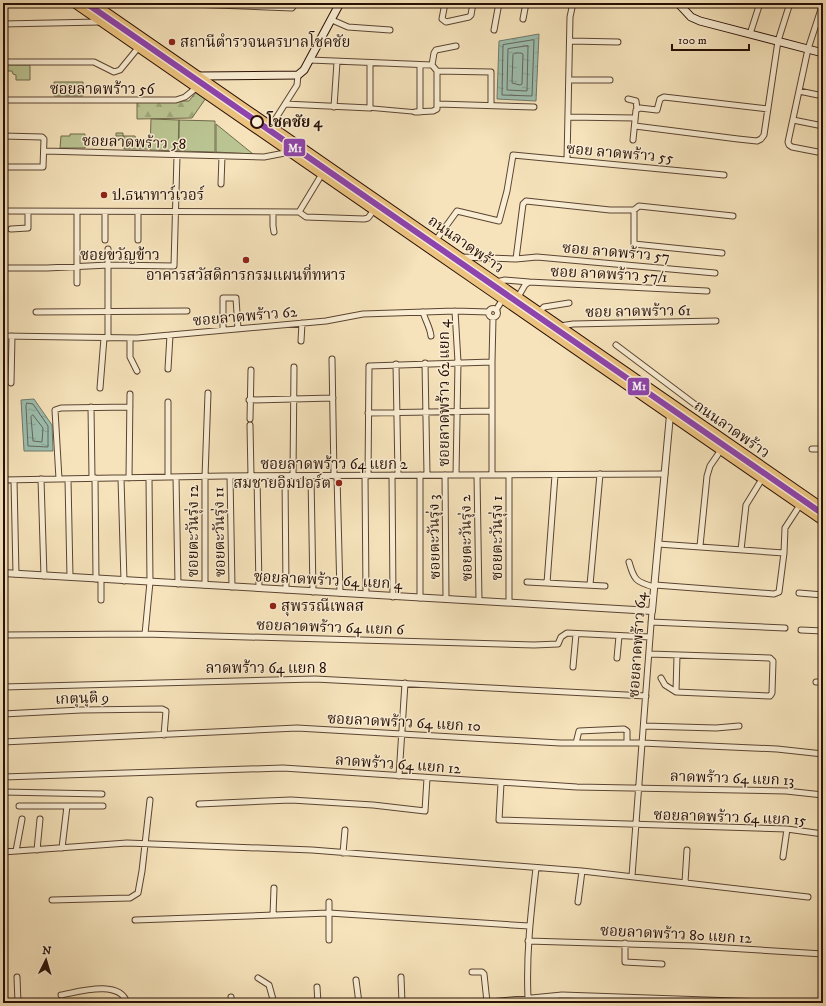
<svg xmlns="http://www.w3.org/2000/svg" width="826" height="1006" viewBox="0 0 826 1006" font-family="'IM FELL DW Pica','Noto Serif Thai',serif">
  <defs>
    <pattern id="forest-firs" width="22" height="20" patternUnits="userSpaceOnUse"><rect width="22" height="20" fill="#bac492"/><path d="M5 1l3.5 6h-7zM16 11l3.5 6h-7z" fill="#a0a77c"/></pattern>
    <pattern id="water-ripples" width="26" height="14" patternUnits="userSpaceOnUse"><rect width="26" height="14" fill="#9dbeaf"/><path d="M2 4q2-2 4 0t4 0M15 11q2-2 4 0t4 0" fill="none" stroke="#87a295"/></pattern>
  </defs>
  <rect width="100%" height="100%" fill="#f6e3bb"/>
  <filter id="stains"><feTurbulence type="fractalNoise" baseFrequency=".005" numOctaves="4"/><feColorMatrix values="0 0 0 0 .2 0 0 0 0 .09 0 0 0 0 .02 0 0 0 .5 -.17"/></filter>
  <radialGradient id="worn" r=".72"><stop offset=".6" stop-color="#630" stop-opacity="0"/><stop offset="1" stop-color="#630" stop-opacity=".3"/></radialGradient>
  <path fill="url(#forest-firs)" stroke="#706a4c" d="M196,92L206,98L192,118L137,119V101H189Z"/>
  <path fill="#bac492" stroke="#706a4c" d="M4,65H30V80H16V75L13,74L12,71H4Z
    M54,82H83V96H54Z
    M151,119L179,120L178,151L150,150Z
    M179,120L215,121V152L179,151Z
    M216,124L253,154L216,152Z
    M116,133H123V136H135L136,139H148V149H124V136H116Z
    M70,134H85V148H60L61,136H70Z"/>
  <path fill="url(#water-ripples)" stroke="#6e786b" d="M539,34L536,101L497,99L499,41Z
    M34,399L52,425L53,451H24L21,400Z"/>
  <g fill="none" stroke-linecap="round" stroke-linejoin="round">
    <path stroke="#62665a" stroke-width="1" d="M534,40L532,96L502,95L503,45Z
      M528,46L527,91L507,90L508,49Z
      M515,53H521L523,54L522,84L520,85L512,83L513,55Z
      M27,403L33,404L48,426V447L28,446L26,406Z
      M33,415L43,428L42,442L33,441L31,417Z"/>
    <defs>
      <path id="pedestrian" d="M370,108L415,112"/>
      <path id="minor" d="M164,3L292,8L296,3
        M445,3L442,19L446,22L469,17L471,15L473,3
        M823,3L808,49L788,142L789,145L792,147L823,153
        M523,19L526,3
        M332,20L348,27L390,30
        M3,24L100,22
        M494,30L499,3
        M750,34L760,3
        M570,41L618,42
        M310,60L432,65L437,71V109L433,111L415,112
        M3,62H94L114,72L120,70L138,48
        M432,65L434,53L436,50L456,46
        M437,71L491,72V105
        M569,80H610
        M799,91L823,96
        M628,99L636,101L637,109
        M3,100H176L185,97L196,88
        M285,104L370,108V63
        M438,104L534,107
        M334,107L337,62
        M420,112V65
        M568,117L635,118
        M793,120L823,126
        M271,126L297,85L298,75
        M635,126L738,139L757,141L761,139L764,135L778,41L790,3
        M3,136L42,137L44,139L43,167H3
        M633,140L636,110L640,108L657,110L660,99L664,97L768,109
        M45,151L264,157L290,152
        M567,160L570,17L573,3
        M221,184L222,156
        M634,210V244L722,253
        M3,211L299,212L306,217L364,219L368,218L374,210
        M138,212V240
        M273,212V226L274,232
        M299,212L322,174
        M11,229L28,228V212
        M105,240V212
        M436,240L457,211L499,221L507,191L513,155L724,175
        M461,257L516,259L537,257L715,273
        M516,259L523,204L526,201L610,210H634L639,206L733,216
        M3,268H47L109,265L174,266L177,155
        M496,282L505,280L529,282
        M77,283V212
        M518,297L525,285L529,282L707,291
        M488.5 313a4.5 4.5 0 1 1 9 0a4.5 4.5 0 1 1-9 0Z
        M496,310L503,299
        M455,311L458,362L456,475
        M36,312L187,311
        M423,312C425,320 430,327 431,336
        M539,312L544,307L569,303
        M560,326L573,324L716,321
        M223,330V298H236L238,329
        M3,336L137,338L326,321L363,314L455,311L489,312
        M108,338V249
        M130,338V357L137,371
        M301,341L302,323
        M616,345L713,418
        M332,359L334,476
        M425,363L427,475
        M396,364L398,475
        M168,369L170,335
        M11,383L12,336
        M100,388L104,338
        M249,400L333,398
        M168,402V477
        M91,407L92,478
        M368,413L491,411
        M250,419L251,370
        M250,425L251,476
        M812,449H823
        M392,475L393,597
        M445,475L446,599
        M477,475L479,601
        M492,475V362L493,318
        M230,476L232,587
        M257,476L259,588
        M285,476L286,590
        M293,476L294,367
        M311,476L313,592
        M337,476L340,593
        M365,476L366,594
        M368,476L369,366L492,362
        M176,477L178,584
        M95,478L96,579
        M121,478L124,581
        M129,478L130,394
        M41,479L44,576
        M59,479L55,410L61,408L130,407
        M68,479L70,577
        M3,480L224,476L665,474
        M14,480L16,574
        M658,544L784,553
        M700,546L707,476L710,466L721,450
        M741,550L746,505L762,479
        M629,562C634,580 636,582 654,587
        M527,582L605,586
        M547,583L555,475
        M205,585V477L208,393
        M590,585L600,474
        M655,585L774,594L779,592L784,553L785,528L800,505
        M799,593L823,595
        M420,598V475
        M101,600V580
        M509,602V475
        M651,622L785,628
        M801,630L823,631
        M145,634L150,582L149,478
        M3,635L145,634L534,645L558,644L561,637L567,633L650,637
        M649,654L770,658L773,661L772,693L770,696L676,692L665,685L661,678
        M617,658L619,636
        M573,667L576,634
        M816,682H823
        M3,687L315,679L646,696
        M676,692L677,655
        M3,714L81,710L162,709L166,711L164,735
        M644,726L716,728L739,726
        M3,742L297,728L560,743H642L777,749L823,754
        M576,743L579,731L624,729L627,731V743
        M399,776L405,683
        M3,777L283,768L577,787L786,791L823,795
        M501,783L499,820L787,829L823,834
        M3,792L102,794
        M199,804L291,800L373,805L425,811L427,778
        M19,806H103
        M62,848L67,806
        M37,850L40,819
        M16,851L22,819
        M3,852L127,843L312,850L582,871L808,897
        M343,853L345,830
        M783,857L787,829
        M632,876L652,611
        M685,882L687,850
        M52,900L130,898L138,893L142,871L150,800
        M329,902V940
        M578,902L582,871
        M273,915L274,888
        M135,920L329,913L529,926
        M528,941L694,946L823,954
        M625,943V962L662,964
        M472,972H482L484,974L487,1002
        M17,977L18,1003
        M401,977L402,1003
        M258,978L269,985L274,1003
        M356,980L359,1003
        M317,987L318,1003
        M61,995C78,992 120,979 127,1003
        M554,996V1003
        M231,997L232,1003
        M528,998C526,954 531,912 536,868
        M481,1003L562,995L791,1003"/>
      <path id="tertiary" d="M3,573L652,611L670,415"/>
      <path id="secondary" d="M678,3L691,17L700,21L823,53
        M198,76L298,75L304,70L340,3"/>
      <path id="primary" d="M74,3L823,521
        M93,3L823,508"/>
    </defs>
    <use href="#pedestrian" stroke="#5b4432" stroke-width="5.5"/>
    <use href="#minor" stroke="#5b4432" stroke-width="7"/>
    <use href="#tertiary" stroke="#5b4432" stroke-width="8"/>
    <use href="#secondary" stroke="#270f05" stroke-width="9"/>
    <use href="#primary" stroke="#270f05" stroke-width="10"/>
    <use href="#pedestrian" stroke="#f9edd3" stroke-width="3.5"/>
    <use href="#minor" stroke="#f9edd3" stroke-width="5"/>
    <use href="#tertiary" stroke="#f9edd3" stroke-width="6"/>
    <use href="#secondary" stroke="#f9edd3" stroke-width="7"/>
    <use href="#primary" stroke="#ebc27e" stroke-width="8"/>
    <defs>
      <path id="metro-1" d="M86,3L823,514"/>
    </defs>
    <use href="#metro-1" stroke="#f9edd3" stroke-width="9"/>
    <use href="#metro-1" stroke="#8e44ad" stroke-width="6"/>
  </g>
  <g fill="#8f2418" stroke="#f9edd3" stroke-width="1.5">
    <circle cx="172" cy="42" r="4"/>
    <circle cx="104" cy="195" r="4"/>
    <circle cx="246" cy="260" r="4"/>
    <circle cx="339" cy="483" r="4"/>
    <circle cx="273" cy="606" r="4"/>
  </g>
  <circle fill="#f9edd3" stroke="#270f05" stroke-width="2" cx="257" cy="122" r="6"/>
  <g text-anchor="middle" stroke-width="3" stroke-linejoin="round" paint-order="stroke">
    <g font-size="15" fill="#270f05" stroke="#f9edd3" text-anchor="start">
      <text x="180" y="47">สถานีตำรวจนครบาลโชคชัย</text>
      <text x="112" y="200">ป.ธนาทาว์เวอร์</text>
      <text x="246" y="280" text-anchor="middle">อาคารสวัสดิการกรมแผนที่ทหาร</text>
      <text x="331" y="488" text-anchor="end">สมชายอิมปอร์ต</text>
      <text x="281" y="611">สุพรรณีเพลส</text>
    </g>
    <g font-size="15" fill="#270f05" stroke="#f9edd3">
      <text x="102" y="94">ซอยลาดพร้าว 56</text>
      <text transform="translate(134 142) rotate(2)" y="5">ซอยลาดพร้าว 58</text>
      <text transform="translate(620 153) rotate(5)" y="5">ซอย ลาดพร้าว 55</text>
      <text transform="translate(466 244) rotate(35)" y="5">ถนนลาดพร้าว</text>
      <text transform="translate(616 252) rotate(5)" y="5">ซอย ลาดพร้าว 57</text>
      <text x="120" y="260">ซอยขวัญข้าว</text>
      <text transform="translate(609 274) rotate(3)" y="5">ซอย ลาดพร้าว 57/1</text>
      <text transform="translate(638 311) rotate(-1)" y="5">ซอย ลาดพร้าว 61</text>
      <text transform="translate(245 316) rotate(-5)" y="5">ซอยลาดพร้าว 62</text>
      <text transform="translate(444 393) rotate(-90)" y="5">ซอยลาดพร้าว 62 แยก 4</text>
      <text transform="translate(732 429) rotate(35)" y="5">ถนนลาดพร้าว</text>
      <text x="334" y="469">ซอยลาดพร้าว 64 แยก 2</text>
      <text transform="translate(193 531) rotate(-90)" y="5">ซอยตะวันรุ่ง 12</text>
      <text transform="translate(219 532) rotate(-91)" y="5">ซอยตะวันรุ่ง 11</text>
      <text transform="translate(434 537) rotate(-91)" y="5">ซอยตะวันรุ่ง 3</text>
      <text transform="translate(466 538) rotate(-91)" y="5">ซอยตะวันรุ่ง 2</text>
      <text transform="translate(497 538) rotate(-90)" y="5">ซอยตะวันรุ่ง 1</text>
      <text transform="translate(328 580) rotate(3)" y="5">ซอยลาดพร้าว 64 แยก 4</text>
      <text transform="translate(330 627) rotate(2)" y="5">ซอยลาดพร้าว 64 แยก 6</text>
      <text transform="translate(637 645) rotate(-86)" y="5">ซอยลาดพร้าว 64</text>
      <text x="266" y="673">ลาดพร้าว 64 แยก 8</text>
      <text transform="translate(82 698) rotate(-2)" y="5">เกตุนุติ 9</text>
      <text transform="translate(404 722) rotate(3)" y="5">ซอยลาดพร้าว 64 แยก 10</text>
      <text transform="translate(398 764) rotate(4)" y="5">ลาดพร้าว 64 แยก 12</text>
      <text transform="translate(732 778) rotate(2)" y="5">ลาดพร้าว 64 แยก 13</text>
      <text transform="translate(730 817) rotate(2)" y="5">ซอยลาดพร้าว 64 แยก 15</text>
      <text transform="translate(676 934) rotate(3)" y="5">ซอยลาดพร้าว 80 แยก 12</text>
    </g>
    <g font-size="15" font-weight="bold" fill="#270f05" stroke="#f9edd3" text-anchor="start">
      <text x="267" y="127">โชคชัย 4</text>
    </g>
  </g>
  <g stroke="#f9edd3" stroke-width="1.5">
    <rect x="283" y="138" width="23" height="19" rx="4" fill="#8e44ad"/>
    <rect x="627" y="377" width="23" height="19" rx="4" fill="#8e44ad"/>
  </g>
  <g font-size="11" text-anchor="middle" font-weight="bold" fill="#fff">
    <text x="295" y="152">M1</text>
    <text x="639" y="390">M1</text>
  </g>
  <rect width="826" height="1006" fill="none" stroke="#f6e3bb" stroke-width="16"/>
  <rect x="4" y="4" width="818" height="998" fill="none" stroke="#270f05" stroke-width="2"/>
  <rect x="8" y="8" width="810" height="990" fill="none" stroke="#270f05"/>
  <g transform="translate(46 960) rotate(5)" stroke="#f9edd3" stroke-width="3" paint-order="stroke">
  <path d="M0-3L7 15L0 10L-7 15Z" fill="#270f05"/>
  <text y="-6" font-size="11" font-weight="bold" text-anchor="middle" fill="#270f05">N</text>
  </g>
  <path d="M672 44v6h77v-6" fill="none" stroke="#270f05" stroke-width="2"/>
  <text x="678" y="44" font-size="12" fill="#270f05" stroke="#f9edd3" stroke-width="3" paint-order="stroke">100 m</text>
  <rect width="100%" height="100%" filter="url(#stains)"/>
  <rect width="100%" height="100%" fill="url(#worn)"/>
</svg>
